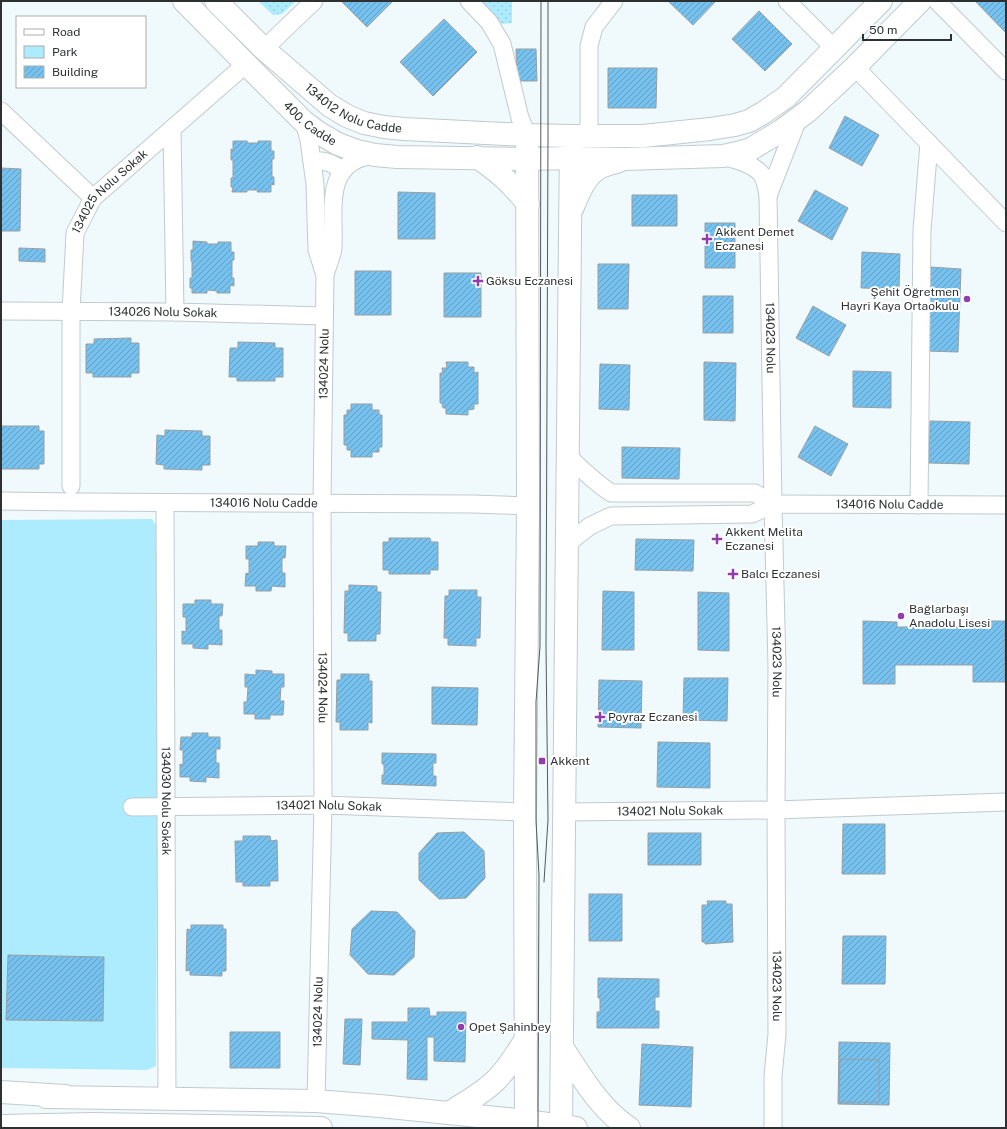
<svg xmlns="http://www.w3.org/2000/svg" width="1007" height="1129" viewBox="0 0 1007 1129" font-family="'Public Sans',sans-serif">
  <defs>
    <pattern id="park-dots" width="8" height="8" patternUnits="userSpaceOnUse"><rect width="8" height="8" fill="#acecfe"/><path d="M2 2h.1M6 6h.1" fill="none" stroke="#94cbda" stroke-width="1.8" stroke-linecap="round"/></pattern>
    <pattern id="building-hatch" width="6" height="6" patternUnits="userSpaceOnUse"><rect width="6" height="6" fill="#77c1ef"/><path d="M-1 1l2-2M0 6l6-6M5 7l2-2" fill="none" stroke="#629dc2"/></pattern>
  </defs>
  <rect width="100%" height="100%" fill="#f0fafc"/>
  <path fill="#acecfe" d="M152,519L159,530L156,1066L147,1070L1,1068V520Z"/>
  <path fill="url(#park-dots)" d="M258,1H296L282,14L273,15Z
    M480,1H512V23L502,24Z"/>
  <path fill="url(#building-hatch)" stroke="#979fa3" d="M341,1H393L367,27Z
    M668,1H716L693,25Z
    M975,1H1006V33Z
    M759,11L792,44L765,71L732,39Z
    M444,19L477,52L433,96L400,62Z
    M516,49H536L537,81H517Z
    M608,68H657L656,108H608Z
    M845,116L879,135L862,166L829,148Z
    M233,141H247L248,143H258V141H271V151H274V159H272V177H274V185L271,184V192H257L258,190H247V192H232L233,187H231V178H233V160H231V149L233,150Z
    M1,168L21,169L20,231H1Z
    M815,190L848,208L832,240L798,221Z
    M398,192L435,193V239H398Z
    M632,195H677V226H632Z
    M705,223H735V268H705Z
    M193,241L207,242V244H218V242H231V252H234V260H232V278H234V286L230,285V293H217V291L207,290V293H192V288H190V278H192V261H191V250H193Z
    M19,248L45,249V262L19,261Z
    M862,252L900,254L899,289L861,288Z
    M598,264H629L628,309H598Z
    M930,267L961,269L958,352L927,351Z
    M355,271H391V315H355Z
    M444,273H481V317H444Z
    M703,296H733V333H703Z
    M813,306L846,325L829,356L796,338Z
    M131,338V343H139V373H131V377H93V373H86V344H94V339Z
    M238,342L275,343V348H283V377H275V381H237V377H229L230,348H238Z
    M446,362H468V367H474V373L478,372V404H474V409L468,410V415L446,414V408H443L442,403H440V373H443L442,368H447Z
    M704,362L736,363L735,421L704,420Z
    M600,364L630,365L629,410L599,409Z
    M853,371L891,372V408L853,407Z
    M351,404H372V410H379V415H382V447H379V452H372V457H351V450H347V445H344V415H347V410H351Z
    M930,421L970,422L969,464L929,463Z
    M1,426H39V431H44V464H39V469H1Z
    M815,426L848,444L831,476L798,457Z
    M165,430L202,431V436H210V465H202V470L164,469V465L156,464L157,435L165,436Z
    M622,447L680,448L679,479L622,478Z
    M389,538H430L431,542H438V570H430V574H389V570H383V542H389Z
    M636,539L694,540L693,571L635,570Z
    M258,542H274V546H286L285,558H282V573H285V587L272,586L271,591H256V586H245L246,573L249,574V559H246V546H258Z
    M349,585L377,586V592H381L380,634H376V641H348V633H344L345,591H349Z
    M449,590H477V597H481L480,638H476V646L448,645V638H444L445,596H449Z
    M603,591L634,592V650H602Z
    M698,592L729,593V651L698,650Z
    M195,600H211V604H223L222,616H219V630H222V645L208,644V649L193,648V644H182V631L186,632V617H183V604H195Z
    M863,621L897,622V627H972V621H1005V682H973V665H895V684H863Z
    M256,670L272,671V674H284V687H281L280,701H284L283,715H270V719H255V714H244V702H247L248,687H245V674L256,675Z
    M341,674H369V681H372V723L368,722V730H340V722H336L337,680H341Z
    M684,678H728L727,721L683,720Z
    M599,680L642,681L641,728L598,727Z
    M432,687L478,688L477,725L432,724Z
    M192,733H208V737H220V749H216V763H219V778L206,777V782L190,781V777H180V764L183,765V750H180L181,737H192Z
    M658,742L710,743V788L657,787Z
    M382,753L436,754V763H433V776H436V786L382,784V775H384V764H382Z
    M843,824H885V874H842Z
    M464,832L484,851L485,878L466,898L439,899L419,880V853L437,833Z
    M648,833H701V865H648Z
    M243,836H270L271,841L277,840L278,881H270V886H243V882H236L235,841H243Z
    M589,894H622V941H589Z
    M707,901H726V904H732L733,942L705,944V942H702V905H708Z
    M371,911L397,912L415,931L414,957L394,975L368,974L350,955L352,929Z
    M191,925H223V929H226V971H222V976L190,975V970L186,971L187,929L191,930Z
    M843,936H886L885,984H842Z
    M8,955L104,957L103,1021L6,1020Z
    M598,978L659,979V997H655V1011H659V1028H597V1012H600V998H598Z
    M408,1008H429L430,1016H437V1012H466L465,1062L434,1061V1037H427V1080L407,1079L408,1040L372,1039V1022H408Z
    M345,1019H362L360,1065L343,1064Z
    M230,1032H280V1068H230Z
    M839,1042L890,1043L889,1105L838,1104Z
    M642,1044L693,1047L691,1107L639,1105Z
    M840,1059L879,1060V1102H839Z"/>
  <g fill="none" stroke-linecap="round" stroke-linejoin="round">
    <defs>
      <g id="minor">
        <path d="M469,1L489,22L502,44L520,118L527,135"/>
        <path d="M787,1L834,48"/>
        <path d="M937,1L1006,71"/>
        <path d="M264,49L314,1"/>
        <path d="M855,67L1006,223"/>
        <path d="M1,111L93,198"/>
        <path id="s1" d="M304,122L309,140L315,184L317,250L325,275L322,503L323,805L316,1101"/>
        <path d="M172,129L175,312"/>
        <path d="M589,136V46L594,27L614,1"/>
        <path id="s2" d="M723,156C736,160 754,164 762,175C766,181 767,190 768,196L773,504L777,666L776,810L777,1034L773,1076V1128"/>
        <path d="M312,161C325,160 333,163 343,171"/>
        <path d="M768,196L798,119"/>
        <path d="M325,275C327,267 332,257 333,248C335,211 322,161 374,155"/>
        <path id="s3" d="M1,311L175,312L324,316"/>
        <path d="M568,456C582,470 595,482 611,493H755L773,504"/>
        <path id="s4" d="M71,486V312L75,233L93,198L246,64"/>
        <path id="s5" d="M1,501L77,502L473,504L528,506"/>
        <path id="s6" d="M165,503L167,1098"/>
        <path d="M919,505L922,230L929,143"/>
        <path id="s7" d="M568,543L590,526L611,516L752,514L773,504L1006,505"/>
        <path id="s8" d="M132,807L323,805L525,812"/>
        <path id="s9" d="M564,812L776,810L1006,802"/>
      </g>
      <g id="major">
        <path id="s10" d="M184,1L246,64L304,122L319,133L338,144L357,151L375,155L397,157L527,159L571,158L625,159L723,156L737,153L751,149L781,131L808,111L855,67L920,1"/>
        <path id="s11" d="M216,1L264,49L329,105L347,116L364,123L384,127L404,129L527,135L571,136L561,1128"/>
        <path d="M571,136H643L710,129L735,125L749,121L763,113L786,97L881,1"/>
        <path d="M477,157C499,172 511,183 528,204"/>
        <path d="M573,207C579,192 586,174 601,167C607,164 614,163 619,161"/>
        <path d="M562,1047C581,1076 600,1109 629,1128"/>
        <path d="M46,1097L316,1101L380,1106L526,1121L576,1128"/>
        <path d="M449,1113C464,1103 484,1093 497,1079C508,1068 517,1053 526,1039"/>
        <path d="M1,1126L93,1124L321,1128"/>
        <path d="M526,1128L525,812L528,506L527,135"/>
      </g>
      <path id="highway" d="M1,1092L65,1096
        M60,1128L93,1124"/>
    </defs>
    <use href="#minor" stroke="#c1cacd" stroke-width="19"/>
    <use href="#major" stroke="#c1cacd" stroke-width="24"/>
    <use href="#highway" stroke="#c1cacd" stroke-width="24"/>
    <use href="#minor" stroke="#fff" stroke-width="17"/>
    <use href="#major" stroke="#fff" stroke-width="22"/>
    <use href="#highway" stroke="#fff" stroke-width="22"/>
    <path stroke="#54595a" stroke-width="1" d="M544,882L548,820L546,646L548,135V1
      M538,1128L539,875L536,821V702L540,646L541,1"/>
  </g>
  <g fill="#913dac" stroke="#fff" stroke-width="1.5">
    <path d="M705 233h4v4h4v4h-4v4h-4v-4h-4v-4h4z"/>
    <path d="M476 275h4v4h4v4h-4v4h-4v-4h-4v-4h4z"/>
    <circle cx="967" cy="299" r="4"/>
    <path d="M715 533h4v4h4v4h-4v4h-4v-4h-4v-4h4z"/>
    <path d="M731 568h4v4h4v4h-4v4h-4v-4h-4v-4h4z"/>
    <circle cx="901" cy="616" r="4"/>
    <path d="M598 711h4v4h4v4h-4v4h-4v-4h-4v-4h4z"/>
    <rect x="538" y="757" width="8" height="8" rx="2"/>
    <circle cx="461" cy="1027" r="4"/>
  </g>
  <g text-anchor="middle" stroke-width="4" stroke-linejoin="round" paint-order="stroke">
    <g font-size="12" fill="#2d3132" stroke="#fff">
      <text dy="4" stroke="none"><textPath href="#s11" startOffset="178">134012 Nolu Cadde</textPath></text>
      <text dy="4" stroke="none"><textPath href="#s10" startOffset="176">400. Cadde</textPath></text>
      <text dy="4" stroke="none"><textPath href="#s4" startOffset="308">134025 Nolu Sokak</textPath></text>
      <text dy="4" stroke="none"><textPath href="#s3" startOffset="162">134026 Nolu Sokak</textPath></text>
      <text dy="4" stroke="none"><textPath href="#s2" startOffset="208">134023 Nolu</textPath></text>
      <text transform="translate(324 364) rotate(-89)" y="4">134024 Nolu</text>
      <text dy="4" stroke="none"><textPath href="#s5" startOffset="263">134016 Nolu Cadde</textPath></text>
      <text dy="4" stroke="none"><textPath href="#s7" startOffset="332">134016 Nolu Cadde</textPath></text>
      <text dy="4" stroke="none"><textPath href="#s2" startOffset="532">134023 Nolu</textPath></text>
      <text dy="4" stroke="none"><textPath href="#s1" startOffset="568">134024 Nolu</textPath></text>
      <text dy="4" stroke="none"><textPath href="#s6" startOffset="298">134030 Nolu Sokak</textPath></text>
      <text dy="4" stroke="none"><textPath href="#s8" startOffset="197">134021 Nolu Sokak</textPath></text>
      <text dy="4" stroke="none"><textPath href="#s9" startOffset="106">134021 Nolu Sokak</textPath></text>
      <text dy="4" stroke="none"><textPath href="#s2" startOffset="856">134023 Nolu</textPath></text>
      <text transform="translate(318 1012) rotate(-89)" y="4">134024 Nolu</text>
    </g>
    <g font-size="12" fill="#2d3132" stroke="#fff" text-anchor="start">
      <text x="715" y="236">Akkent Demet<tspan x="715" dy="14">Eczanesi</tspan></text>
      <text x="486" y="285">Göksu Eczanesi</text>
      <text x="959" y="296" text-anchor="end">Şehit Öğretmen<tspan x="959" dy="14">Hayri Kaya Ortaokulu</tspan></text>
      <text x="725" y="536">Akkent Melita<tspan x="725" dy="14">Eczanesi</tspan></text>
      <text x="741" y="578">Balcı Eczanesi</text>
      <text x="909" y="613">Bağlarbaşı<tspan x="909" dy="14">Anadolu Lisesi</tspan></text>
      <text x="608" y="721">Poyraz Eczanesi</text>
      <text x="550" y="765">Akkent</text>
      <text x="469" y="1031">Opet Şahinbey</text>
    </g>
  </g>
  <rect width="1007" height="1129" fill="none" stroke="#2d3132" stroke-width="4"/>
  <rect x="16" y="16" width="130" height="72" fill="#ffffff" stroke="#abadad"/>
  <rect x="24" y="29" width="20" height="6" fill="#ffffff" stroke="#abadad"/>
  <text x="52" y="36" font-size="12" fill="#2d3132">Road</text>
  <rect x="24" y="46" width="20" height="12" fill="#acecfe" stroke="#abadad"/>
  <text x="52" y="56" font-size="12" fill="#2d3132">Park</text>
  <rect x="24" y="66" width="20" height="12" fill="url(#building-hatch)" stroke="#abadad"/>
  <text x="52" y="76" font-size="12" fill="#2d3132">Building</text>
  <path d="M863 34v6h88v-6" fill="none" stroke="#2d3132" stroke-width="2"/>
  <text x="869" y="34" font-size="12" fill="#2d3132" stroke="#ffffff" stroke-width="3" paint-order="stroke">50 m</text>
</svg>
